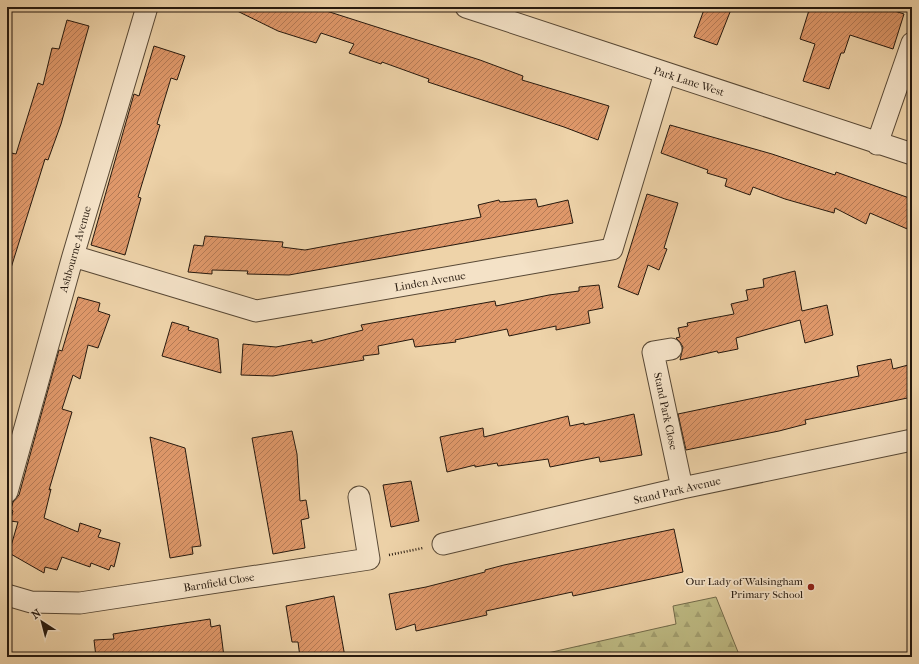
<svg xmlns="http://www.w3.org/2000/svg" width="919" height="664" viewBox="0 0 919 664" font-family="'IM FELL French Canon',serif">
  <defs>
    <pattern id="forest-firs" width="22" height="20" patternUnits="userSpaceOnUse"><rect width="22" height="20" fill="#bebb84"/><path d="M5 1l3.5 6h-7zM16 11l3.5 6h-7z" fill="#a3a071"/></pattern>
    <pattern id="building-hatch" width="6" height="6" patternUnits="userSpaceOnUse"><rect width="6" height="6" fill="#df986a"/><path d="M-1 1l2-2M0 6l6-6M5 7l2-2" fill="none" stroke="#b57b56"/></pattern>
  </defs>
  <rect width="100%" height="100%" fill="#eed3a9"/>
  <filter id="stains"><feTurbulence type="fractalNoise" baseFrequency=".005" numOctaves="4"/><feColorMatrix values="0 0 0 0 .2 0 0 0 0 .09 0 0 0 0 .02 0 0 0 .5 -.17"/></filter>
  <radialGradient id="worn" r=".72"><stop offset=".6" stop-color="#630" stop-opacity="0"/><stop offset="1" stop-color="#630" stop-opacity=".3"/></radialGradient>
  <path fill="url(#forest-firs)" stroke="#726a49" d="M716,597L740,657H530L676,624L673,606Z"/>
  <path fill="url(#building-hatch)" stroke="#26190e" d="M229,7H314L480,60L523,76L522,80L609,106L598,140L564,127L428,82L429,79L382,62L381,64L349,53L354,44L321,33L316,43L278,31Z
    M705,7H732L717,45L694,37Z
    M810,7H882L904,14L893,49L850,35L844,53H841L829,89L803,81L815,44L800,39Z
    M67,20L89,26L61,124L48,160L45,159L11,268L7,267V152L16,154L38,83L43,85L52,48L59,49Z
    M154,46L185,56L177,80L171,78L157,124L160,125L138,197L141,198L125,255L91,245L134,94L139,96Z
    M670,125L772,154L835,175L836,172L912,199V231L870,213L866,224L835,208L834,213L785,199L753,187L750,195L725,186L727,179L707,173L708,170L661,153Z
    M647,194L678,203L664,248L667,249L659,270L648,265L638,295L618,287Z
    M536,199L538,207L568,200L573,223L289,275L247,274L248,271L212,270V274L188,272L194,245L203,246L205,236L283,242L282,247L305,250L481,217L478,205L499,200L500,202Z
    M795,271L802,311L827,305L833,335L805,343L800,320L736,338L738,349L718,353L717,351L680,360L683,347L680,342L676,338L680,337L678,328L688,326L687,323L734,314L731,304L748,300L746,290L764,287L763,279Z
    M599,285L603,308L588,311L590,323L556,330V326L509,336L507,329L455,340L456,342L415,347L413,339L378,346L379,354L363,356L364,360L273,376L241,375L243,344L276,347L312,340V343L363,330L361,325L495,301L496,306L549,295L579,291V287Z
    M78,297L100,303L98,311L110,315L98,348L88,345L80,379L73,375L62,409L72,412L49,490L51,489L44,518L78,532L80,523L101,530L98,537L120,543L114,567L111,565L109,570L91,563L90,567L62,557L57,570L45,567L44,573L9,553L18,522L10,521L13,511L11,509L13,502L19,495L59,350L62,351Z
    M172,322L189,327L188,330L218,339L221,373L162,356Z
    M891,359L893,369L912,364V397L805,420L806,424L779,431L686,450L678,414L859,376L857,366Z
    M634,414L642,455L600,462L599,457L550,467L548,459L498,466L497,463L475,467V465L447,472L440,437L483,428L484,437L568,416L570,426L584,423V425Z
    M292,431L297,454L300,501L306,500L309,518L301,520L305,548L273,554L252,438Z
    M150,437L185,448L201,546L192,547L193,554L170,558Z
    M411,481L419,521L391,527L383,485Z
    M674,529L683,572L573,596L572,592L486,611L487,615L416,631L415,624L396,630L389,594L426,587L485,572V570L504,565Z
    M334,596L345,657H300L298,642H292L286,606Z
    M210,619L211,627L220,625L224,657H96L94,640L114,639L113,634Z"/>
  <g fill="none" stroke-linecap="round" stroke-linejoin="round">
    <defs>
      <path id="minor" d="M466,7L912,154
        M877,144L912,43
        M73,256L256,311L612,249L665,73
        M671,349L653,352L682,488
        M7,492L73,256L147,7
        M443,544L682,488L912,440
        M7,595L31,602L80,603L369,559L359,497"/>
    </defs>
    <use href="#minor" stroke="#584835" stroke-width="23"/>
    <path stroke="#26190e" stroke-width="2.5" stroke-dasharray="1 2" stroke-linecap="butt" d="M389,555L423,548"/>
    <use href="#minor" stroke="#f4e2c7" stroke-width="21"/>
  </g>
  <circle fill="#8f2418" stroke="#f4e2c7" stroke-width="1.5" cx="811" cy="587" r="4"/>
  <g text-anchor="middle" stroke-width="3.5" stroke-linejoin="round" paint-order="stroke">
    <g font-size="11" fill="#26190e" stroke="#f4e2c7">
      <text transform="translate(689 81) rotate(18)" y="4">Park Lane West</text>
      <text transform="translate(75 249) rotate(-74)" y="4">Ashbourne Avenue</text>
      <text transform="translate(430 281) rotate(-10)" y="4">Linden Avenue</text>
      <text transform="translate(666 411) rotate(78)" y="4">Stand Park Close</text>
      <text transform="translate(677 490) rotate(-13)" y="4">Stand Park Avenue</text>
      <text transform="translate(219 582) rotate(-9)" y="4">Barnfield Close</text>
    </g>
    <g font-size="11" fill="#26190e" stroke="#f4e2c7" text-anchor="end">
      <text x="803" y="585">Our Lady of Walsingham<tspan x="803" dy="13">Primary School</tspan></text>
    </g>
  </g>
  <rect width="919" height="664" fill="none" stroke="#eed3a9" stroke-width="24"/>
  <rect x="8" y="8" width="903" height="648" fill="none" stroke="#26190e" stroke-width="2"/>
  <rect x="12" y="12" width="895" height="640" fill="none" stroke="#26190e"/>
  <g transform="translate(42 622) rotate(324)" stroke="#f4e2c7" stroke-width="3" paint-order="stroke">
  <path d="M0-3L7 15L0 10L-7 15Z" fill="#26190e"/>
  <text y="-6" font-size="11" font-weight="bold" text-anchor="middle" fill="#26190e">N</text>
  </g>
  <rect width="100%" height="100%" filter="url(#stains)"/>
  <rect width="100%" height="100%" fill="url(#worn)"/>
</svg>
